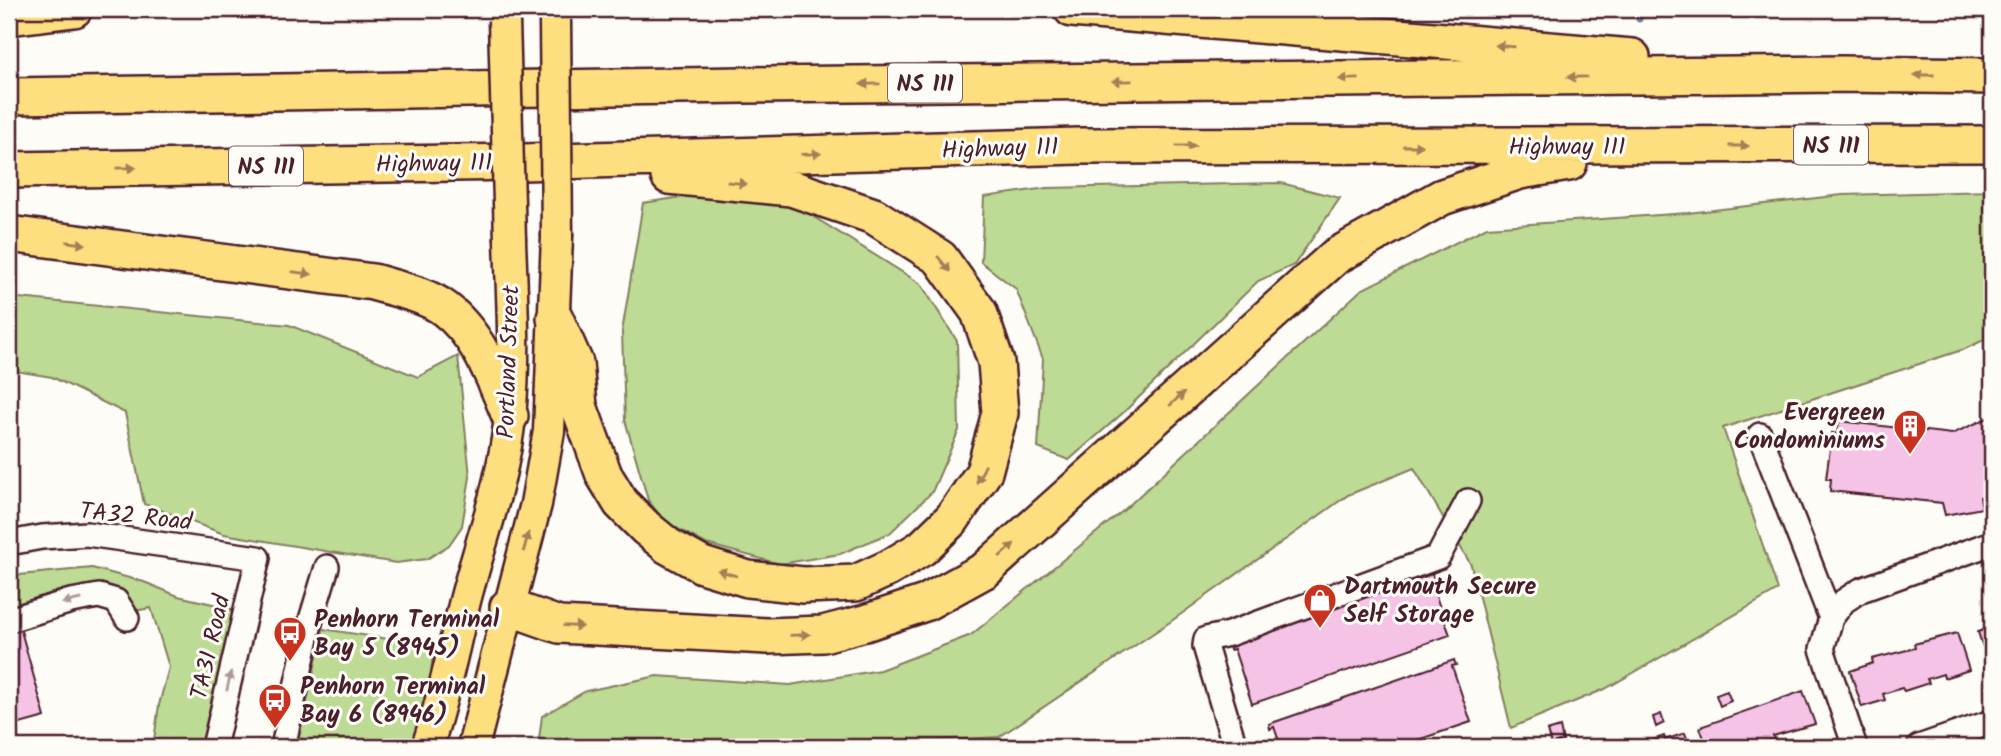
<svg xmlns="http://www.w3.org/2000/svg" width="2001" height="756" viewBox="0 0 2001 756" font-family="Kalam,sans-serif">
  <rect width="100%" height="100%" fill="#fdfcf7"/>
  <filter id="ink" filterUnits="userSpaceOnUse"><feTurbulence type="fractalNoise" baseFrequency=".0143" numOctaves="2"/><feDisplacementMap in="SourceGraphic" scale="14" xChannelSelector="R" yChannelSelector="G"/><feConvolveMatrix kernelMatrix="1 2 1 2 8 2 1 2 1" color-interpolation-filters="sRGB"/></filter>
  <g filter="url(#ink)">
    <path fill="#bddb94" stroke="#847d60" stroke-width="2" d="M1281,183L1340,198L1294,265L1258,281L1124,412L1069,460L1038,448L1043,359L1016,289L981,262L984,197L1047,188Z
      M763,185L921,284L957,341L959,430L932,492L890,533L840,554L780,564L706,544L665,522L648,500L625,420L622,332L643,203Z
      M1992,191V336L1965,349L1723,428L1778,590L1605,689L1511,728L1471,565L1414,468L1348,495L1170,622L999,737L824,747H668L567,738L553,747H538L542,716L586,691L657,676L790,685L880,670L971,635L1124,510L1361,290L1487,227L1688,213L1842,195Z
      M9,297L289,325L418,377L458,356L470,477L462,526L449,545L427,559L396,563L224,534L144,504L125,413L52,377L9,370Z
      M92,568L144,582L178,596L230,608L243,623L214,747H153L159,705L169,667L151,608L134,611L130,598L106,586L9,612V576Z
      M323,629L434,646L429,688L413,747H297Z"/>
    <g fill="none" stroke-linecap="round" stroke-linejoin="round">
      <path stroke="#72839e" stroke-width="7" d="M1636,9L1639,19"/>
    </g>
    <path fill="#f4c3e5" stroke="#4a1f2b" stroke-width="2" d="M1992,416V492L1980,497L1982,508L1945,515L1942,503L1830,491L1831,479H1826L1832,433L1837,434L1839,421L1952,434Z
      M1432,574L1434,579L1430,580L1450,635L1252,704L1234,649L1230,650L1229,645Z
      M20,627L45,717L9,727V630Z
      M1992,627V664L1989,665L1978,632Z
      M1957,633L1969,670L1944,678L1943,674L1927,679L1929,683L1904,691L1902,688L1883,694L1885,700L1862,707L1850,671L1873,663L1872,659L1915,648L1914,644Z
      M1454,660L1456,665L1452,666L1471,722L1397,747H1281L1274,727L1270,729L1269,724Z
      M1727,691L1731,701L1720,706L1716,695Z
      M1803,691L1815,724L1773,736L1774,739L1752,746V744L1742,747H1707L1700,727Z
      M1661,714L1664,723L1656,727L1653,717Z
      M1560,727L1563,741L1551,744L1547,731Z
      M1685,733L1690,747H1644L1642,744L1664,736L1665,740Z"/>
    <g fill="none" stroke-linecap="round" stroke-linejoin="round">
      <defs>
        <path id="minor" d="M1760,435L1831,618
          M9,543L42,537L87,534L258,558L214,747
          M9,620L71,601L99,596L116,601L127,618
          M283,747L310,623L327,567
          M1235,747L1205,646L1206,639L1229,634L1438,557L1468,501
          M1855,747L1822,649L1831,618L1844,601L1861,590L1992,543
          M1919,747L1992,722"/>
        <path id="major" d="M427,747C444,698 453,648 466,597C482,537 504,479 510,416C516,358 512,298 510,240
          M473,747L536,504L549,431L557,237"/>
        <path id="highway" d="M1072,9L1632,57
          M9,17L74,9
          M9,96L743,85L1841,74L1992,76
          M9,170L523,162L1079,146L1992,144
          M9,234L373,282C396,289 425,294 445,309C479,335 494,378 510,416
          M555,318L575,363L579,406L604,475L621,503L646,528L668,546L702,565L748,579L803,585L856,583L889,568L922,548L952,519L984,472L1000,413L996,362L979,312L940,258L874,216L791,188L669,176
          M508,607L559,625L767,636L823,634L865,623L925,603L985,570L1336,256L1442,197L1520,171L1569,163"/>
      </defs>
      <use href="#minor" stroke="#4a1f2b" stroke-width="28"/>
      <use href="#major" stroke="#4a1f2b" stroke-width="35"/>
      <use href="#highway" stroke="#4a1f2b" stroke-width="40"/>
      <use href="#minor" stroke="#fdfcf7" stroke-width="23"/>
      <use href="#major" stroke="#fedf80" stroke-width="30"/>
      <use href="#highway" stroke="#fedf80" stroke-width="35"/>
      <defs>
        <path id="major-bridge" d="M504,20L510,240
          M555,20L557,237"/>
      </defs>
      <use href="#major-bridge" stroke="#4a1f2b" stroke-width="35" stroke-linecap="butt"/>
      <use href="#major-bridge" stroke="#fedf80" stroke-width="30"/>
    </g>
    <defs><path id="oneway-solid" d="M-6-.8H1V-3.2L6.5 0L1 3.2V.8H-6Z" transform="scale(1.75)"/></defs>
    <g fill="#a47f56">
      <use href="#oneway-solid" transform="translate(1505 46) rotate(-175)"/>
      <use href="#oneway-solid" transform="translate(1924 75) rotate(-180)"/>
      <use href="#oneway-solid" transform="translate(1577 77) rotate(179)"/>
      <use href="#oneway-solid" transform="translate(1349 79) rotate(179)"/>
      <use href="#oneway-solid" transform="translate(1122 81) rotate(179)"/>
      <use href="#oneway-solid" transform="translate(870 84) rotate(179)"/>
      <use href="#oneway-solid" transform="translate(1186 146)"/>
      <use href="#oneway-solid" transform="translate(1413 146)"/>
      <use href="#oneway-solid" transform="translate(1739 146)"/>
      <use href="#oneway-solid" transform="translate(811 154) rotate(-2)"/>
      <use href="#oneway-solid" transform="translate(126 168) rotate(-1)"/>
      <use href="#oneway-solid" transform="translate(737 183) rotate(6)"/>
      <use href="#oneway-solid" transform="translate(76 243) rotate(8)"/>
      <use href="#oneway-solid" transform="translate(944 264) rotate(50)"/>
      <use href="#oneway-solid" transform="translate(302 273) rotate(8)"/>
      <use href="#oneway-solid" transform="translate(1177 399) rotate(-42)"/>
      <use href="#oneway-solid" transform="translate(981 474) rotate(117)"/>
      <use href="#oneway-solid" transform="translate(526 542) rotate(-75)"/>
      <use href="#oneway-solid" transform="translate(1007 550) rotate(-42)"/>
      <use href="#oneway-solid" transform="translate(727 573) rotate(-163)"/>
      <use href="#oneway-solid" transform="translate(573 626) rotate(2)"/>
      <use href="#oneway-solid" transform="translate(800 635) rotate(-2)"/>
    </g>
    <g fill="#ac999b">
      <use href="#oneway-solid" transform="translate(72 601) rotate(167)"/>
      <use href="#oneway-solid" transform="translate(229 681) rotate(-77)"/>
    </g>
  </g>
  <defs>
    <symbol id="building-pin" viewBox="-11 -11 22 30"><path d="M0 17L-7.5 6A9.5 9.5 0 1 1 7.5 6Z" fill="#c8321e" stroke="#fdfcf7"/><path d="M-4-6H4V6H1V3H-1V6H-4ZM-2.5-4.3h1.7v1.8h-1.7ZM.8-4.3h1.7v1.8H.8ZM-2.5-1h1.7V.8h-1.7ZM.8-1h1.7V.8H.8Z" fill="#fff"/></symbol>
    <symbol id="shop-pin" viewBox="-11 -11 22 30"><path d="M0 17L-7.5 6A9.5 9.5 0 1 1 7.5 6Z" fill="#c8321e" stroke="#fdfcf7"/><path d="M-5-2.5h2.3a2.7 3.5 0 0 1 5.4 0H5L5.5 6h-11ZM-1.5-2.5h3a1.5 2.3 0 0 0-3 0Z" fill="#fff"/></symbol>
    <symbol id="bus-pin" viewBox="-11 -11 22 30"><path d="M0 17L-7.5 6A9.5 9.5 0 1 1 7.5 6Z" fill="#c8321e" stroke="#fdfcf7"/><path d="M-5-6H5V4H4V6H2V4H-2V6H-4V4H-5ZM-3.5-4V0h7V-4ZM-3.5 1.2v1.5H-2V1.2ZM2 1.2v1.5H3.5V1.2Z" fill="#fff"/></symbol>
  </defs>
  <g fill-rule="evenodd">
    <use href="#building-pin" x="1891" y="407" width="38" height="52"/>
    <use href="#shop-pin" x="1301" y="581" width="38" height="52"/>
    <use href="#bus-pin" x="271" y="614" width="38" height="52"/>
    <use href="#bus-pin" x="256" y="681" width="38" height="52"/>
  </g>
  <g text-anchor="middle" stroke-width="6" stroke-linejoin="round" paint-order="stroke">
    <g fill="#fdfcf7" stroke="#806168" stroke-width="2">
      <rect x="888" y="63.5" width="74" height="39" rx="5"/>
      <rect x="1794" y="125.5" width="74" height="39" rx="5"/>
      <rect x="229" y="146.5" width="74" height="39" rx="5"/>
    </g>
    <g font-size="23" font-weight="bold" fill="#4a1f2b">
      <text x="925" y="91">NS 111</text>
      <text x="1831" y="153">NS 111</text>
      <text x="266" y="174">NS 111</text>
    </g>
    <g font-size="24" fill="#4a1f2b" stroke="#fdfcf7">
      <text x="1567" y="154">Highway 111</text>
      <text transform="translate(1000 148) rotate(-2)" y="8">Highway 111</text>
      <text transform="translate(434 163) rotate(-1)" y="8">Highway 111</text>
      <text transform="translate(508 362) rotate(-88)" y="8">Portland Street</text>
      <text transform="translate(136 516) rotate(6)" y="8">TA32 Road</text>
      <text transform="translate(210 647) rotate(-77)" y="8">TA31 Road</text>
    </g>
    <g font-size="24" font-weight="bold" fill="#4a1f2b" stroke="#fdfcf7" text-anchor="start">
      <text x="1885" y="420" text-anchor="end">Evergreen<tspan x="1885" dy="28">Condominiums</tspan></text>
      <text x="1344" y="594">Dartmouth Secure<tspan x="1344" dy="28">Self Storage</tspan></text>
      <text x="314" y="627">Penhorn Terminal<tspan x="314" dy="28">Bay 5 (8945)</tspan></text>
      <text x="300" y="694">Penhorn Terminal<tspan x="300" dy="28">Bay 6 (8946)</tspan></text>
    </g>
  </g>
  <rect width="2001" height="756" fill="none" stroke="#fdfcf7" stroke-width="35"/>
  <rect x="18" y="18" width="1966" height="721" fill="none" stroke="#4a1f2b" stroke-width="2.5" filter="url(#ink)"/>
</svg>
